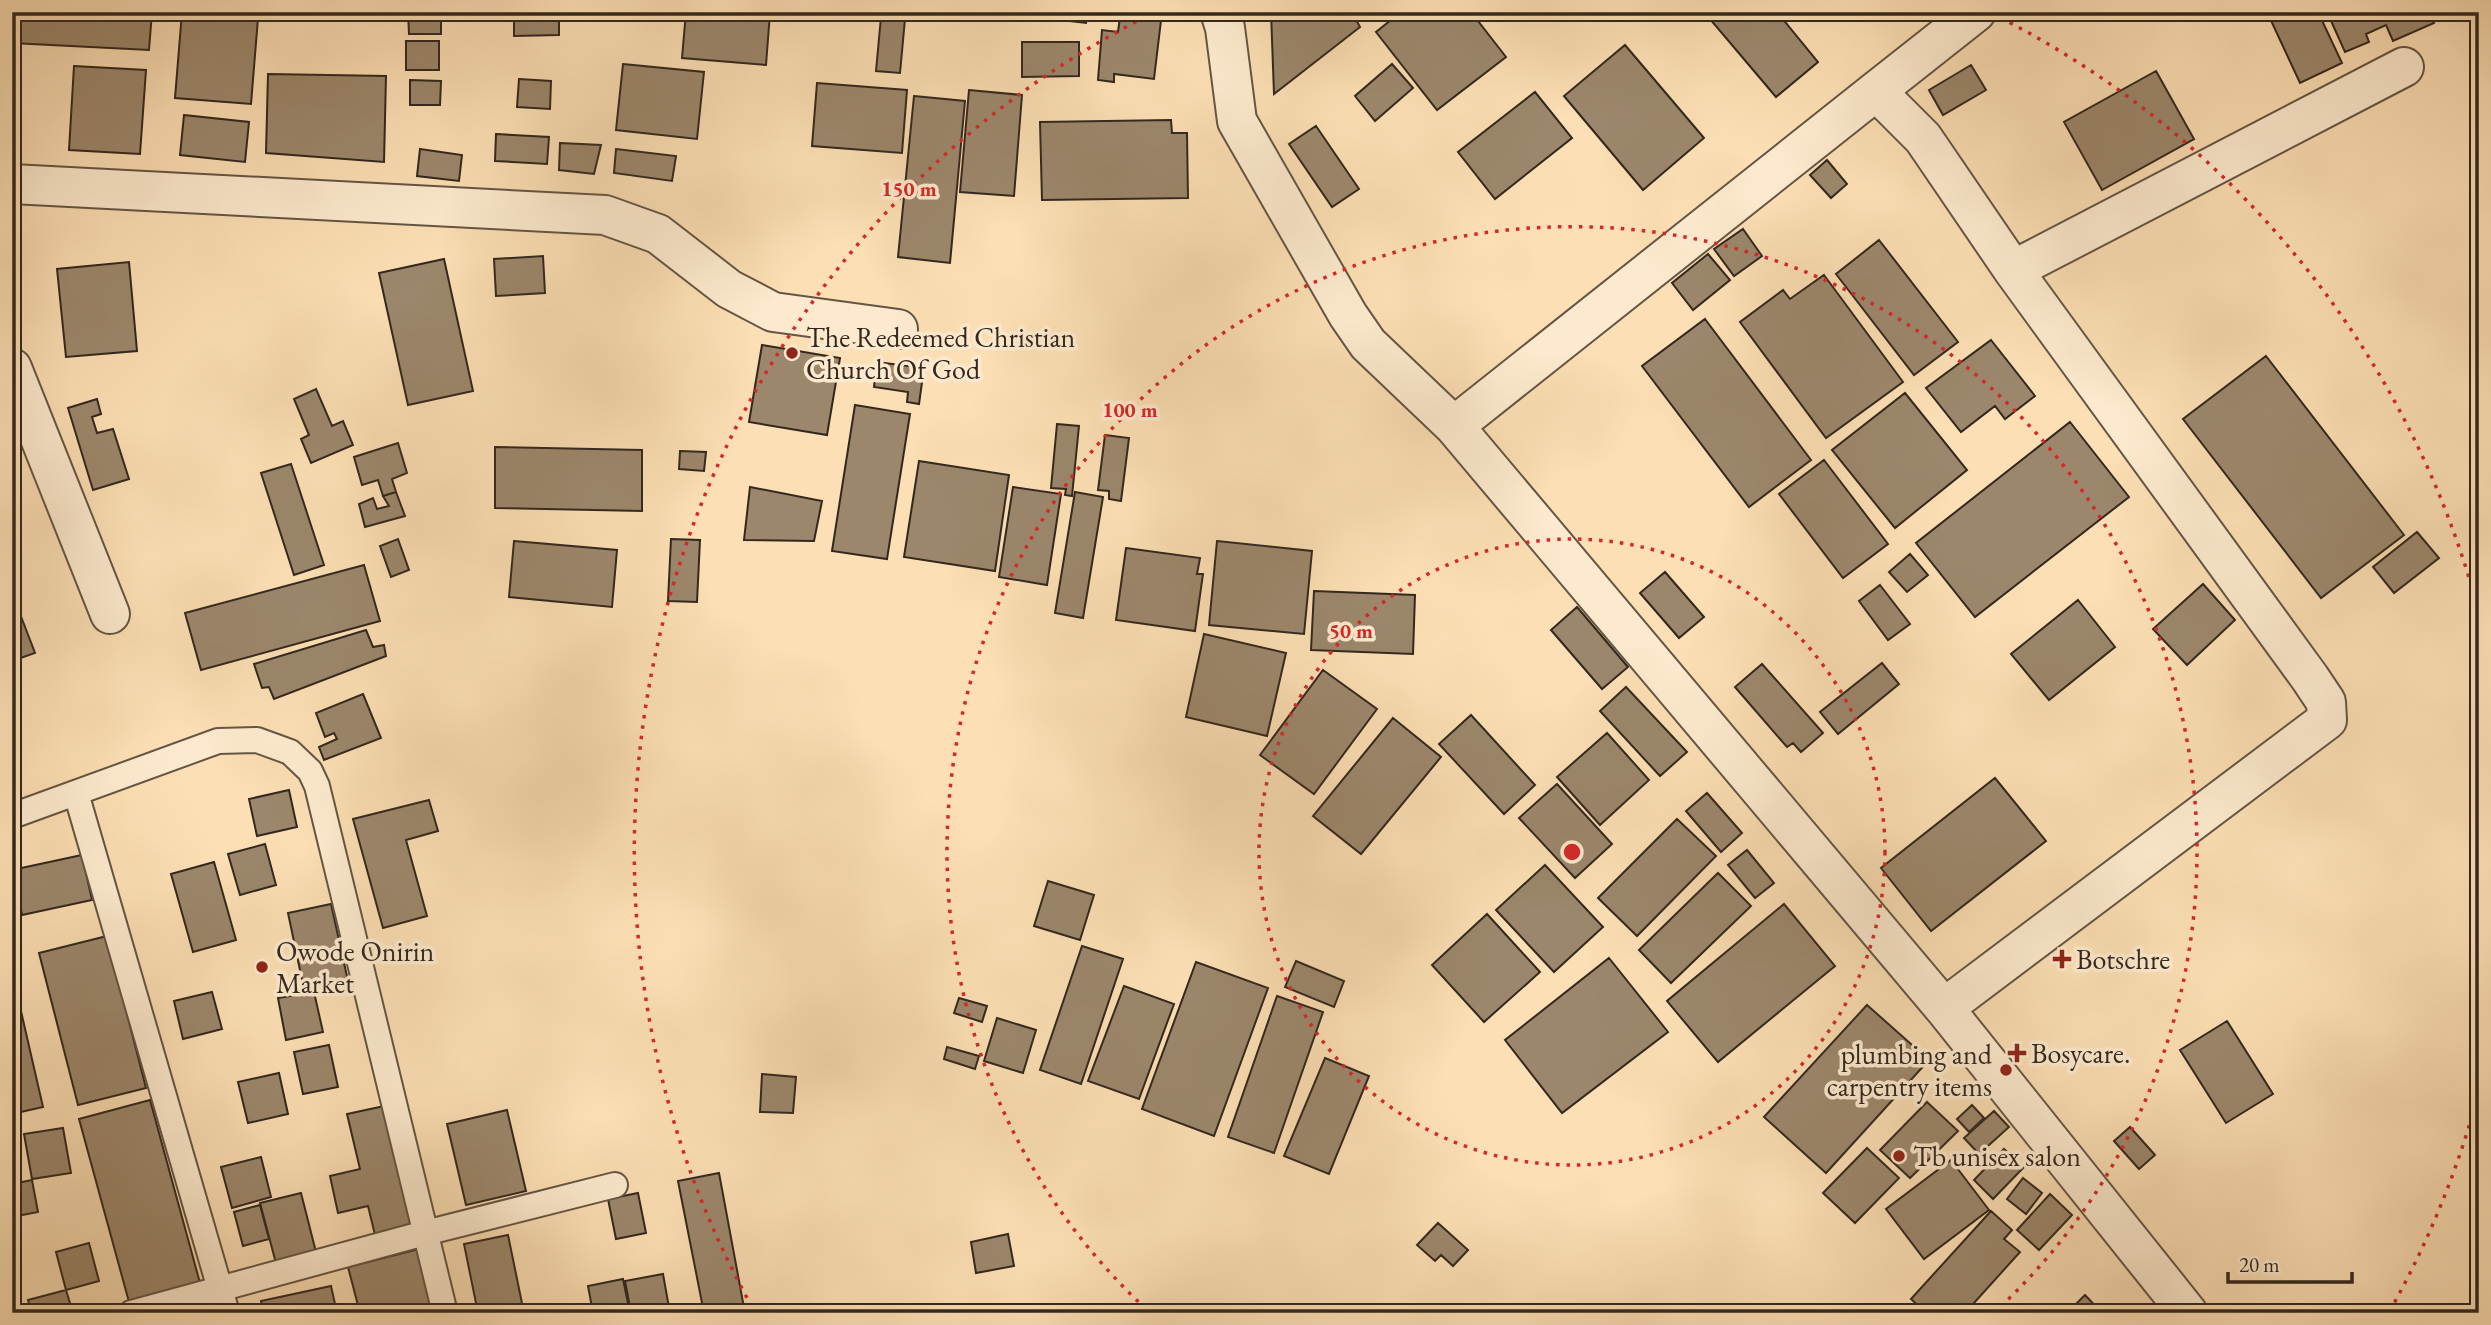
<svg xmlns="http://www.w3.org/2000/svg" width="2491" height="1325" viewBox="0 0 2491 1325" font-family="'EB Garamond',serif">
  <rect width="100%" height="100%" fill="#fcdfb4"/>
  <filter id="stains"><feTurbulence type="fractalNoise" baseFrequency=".00286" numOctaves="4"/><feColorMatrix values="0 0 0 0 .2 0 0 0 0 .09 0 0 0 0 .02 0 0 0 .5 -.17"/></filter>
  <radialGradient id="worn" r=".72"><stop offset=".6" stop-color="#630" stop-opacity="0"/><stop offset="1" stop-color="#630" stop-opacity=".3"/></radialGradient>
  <path fill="#9c876c" stroke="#33271e" stroke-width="2" d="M12,12H152L149,50L12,43Z
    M182,12L258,18L251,104L175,98Z
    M408,12H441V34H409Z
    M686,12L770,13L766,65L682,58Z
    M986,12H1023L1022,19L986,15Z
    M1043,12H1087L1086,23L1042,18Z
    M1104,12H1162L1154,79L1114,74V82L1098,80L1102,30L1118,32L1120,17L1104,15Z
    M1271,12H1352L1360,27L1274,94Z
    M1401,12H1471L1506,57L1437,110L1376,32Z
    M1704,12H1777L1818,62L1776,97Z
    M1782,12H1799L1788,21Z
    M2267,12H2318L2342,63L2300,83Z
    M2327,12H2429L2434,23L2393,41L2386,25L2366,34L2369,42L2345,52Z
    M881,17L905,19L900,73L876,71Z
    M559,18V35L514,36V19Z
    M406,41H439V70H406Z
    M1022,42H1079V76L1022,77Z
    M1625,45L1704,138L1643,190L1564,96Z
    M623,64L704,72L697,139L616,130Z
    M1392,64L1413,88L1375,121L1355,96Z
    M1971,65L1986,90L1943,115L1929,90Z
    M74,66L146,70L140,154L69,150Z
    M2156,71L2194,139L2102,190L2064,122Z
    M268,74L386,76L384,162L266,153Z
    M519,79L551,81L550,109L517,107Z
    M410,80L441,81L440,105H410Z
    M817,83L907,90L902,153L812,146Z
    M969,90L1022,95L1014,196L960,192Z
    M1535,92L1572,138L1495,199L1458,152Z
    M914,96L965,101L950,263L898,257Z
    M184,115L249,122L245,162L180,155Z
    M1171,120L1172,133H1187L1188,198L1042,200L1040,122Z
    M1316,126L1359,189L1332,207L1289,144Z
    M496,134L549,137L547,164L495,161Z
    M560,143L601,145L594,174L559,170Z
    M420,149L462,155L459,181L417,176Z
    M616,149L676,156L672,181L614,173Z
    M1827,160L1847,184L1831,198L1810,175Z
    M1743,229L1762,256L1734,276L1714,249Z
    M1879,240L1958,342L1914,375L1836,274Z
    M1708,254L1730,280L1693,310L1672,283Z
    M543,256L545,293L496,296L494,259Z
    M444,259L473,391L408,405L379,273Z
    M129,262L137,351L66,357L57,269Z
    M1824,275L1903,382L1826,438L1740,322L1783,290L1790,299Z
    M1705,319L1811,460L1749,507L1642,366Z
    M1991,340L2035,396L2005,419L1995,406L1961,432L1926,388Z
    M762,345L840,358L827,435L749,422Z
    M2266,356L2404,535L2321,598L2183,419Z
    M877,362L924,368L919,404L907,402L908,392L874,387Z
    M316,389L332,426L343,421L353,445L311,463L301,439L309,435L294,399Z
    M1905,393L1967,470L1895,528L1832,450Z
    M97,399L101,414L92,417L97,433L113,429L129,479L93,490L68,408Z
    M855,405L910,414L887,559L832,551Z
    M2070,422L2129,497L1975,617L1916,543Z
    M1057,424L1079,426L1072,496L1065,495L1066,489L1051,488Z
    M1105,435L1129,438L1121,501L1109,499V491L1098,490Z
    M398,443L407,473L392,479L396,492L383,496L378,480L362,485L354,457Z
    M495,447L642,450V511L495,508Z
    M680,451L706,452L704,471L679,469Z
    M1824,460L1888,544L1843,578L1779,494Z
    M919,461L1009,475L995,571L904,557Z
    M291,464L324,565L294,575L261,473Z
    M750,487L822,501L814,541L744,540Z
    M1013,487L1061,494L1047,585L999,577Z
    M396,492L405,516L365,527L359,504L373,498L377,509L389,506L383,496Z
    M1075,492L1103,497L1083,618L1055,613Z
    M2417,532L2439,558L2394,593L2373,567Z
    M398,539L409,570L391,577L380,546Z
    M671,539L700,540L697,602L668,601Z
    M514,541L617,550L612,607L509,597Z
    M1217,541L1312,551L1304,634L1209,625Z
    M1126,548L1200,558L1197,574H1203L1195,631L1116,620Z
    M1910,554L1928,575L1907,592L1889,572Z
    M364,565L380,621L201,670L185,613Z
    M1665,572L1704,617L1679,638L1640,593Z
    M2203,584L2235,620L2187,665L2153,629Z
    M1880,585L1910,624L1888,640L1859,601Z
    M1314,591L1415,595L1413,654L1311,650Z
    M2078,600L2115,647L2049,700L2011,654Z
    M17,606L35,653L12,661V607Z
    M1577,607L1628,667L1602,689L1551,630Z
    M366,630L373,647L384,645L386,656L274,699L269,687L262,688L254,664Z
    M1204,634L1286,653L1267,736L1186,717Z
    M1882,663L1899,684L1838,734L1820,712Z
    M1762,664L1823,733L1801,752L1793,743L1787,747L1735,687Z
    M1323,670L1377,709L1314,794L1260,755Z
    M1626,687L1687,752L1660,776L1600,711Z
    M363,694L381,738L324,760L319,747L337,739L334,733L325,737L316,713Z
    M1471,715L1535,785L1504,814L1439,744Z
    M1393,718L1441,757L1361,854L1313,816Z
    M1607,733L1649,780L1600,825L1557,777Z
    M1995,778L2046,841L1931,931L1881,868Z
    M1557,784L1612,844L1575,878L1519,818Z
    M289,790L297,827L257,836L249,799Z
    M1707,793L1742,833L1721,852L1686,811Z
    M429,800L438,831L406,840L427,916L383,928L353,819Z
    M1677,819L1716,856L1637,936L1598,898Z
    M265,844L276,885L240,895L228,854Z
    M1747,850L1774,883L1755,898L1728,865Z
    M82,855L92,900L22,915L12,870Z
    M214,862L236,940L193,952L171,874Z
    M1545,865L1603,927L1554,972L1496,910Z
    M1718,873L1751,906L1671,983L1639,950Z
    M1048,881L1094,895L1080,940L1034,926Z
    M331,904L348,981L304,989L288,913Z
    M1784,904L1835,966L1718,1062L1667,1001Z
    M1487,914L1540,972L1484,1022L1432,965Z
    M107,936L146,1088L78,1105L39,953Z
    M1082,946L1123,959L1081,1084L1040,1070Z
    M1609,958L1668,1032L1562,1113L1505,1040Z
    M1296,961L1344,981L1334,1007L1285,987Z
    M1196,962L1268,988L1214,1136L1142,1109Z
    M15,985L43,1107L12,1114V986Z
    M1124,986L1174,1004L1139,1099L1088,1081Z
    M212,992L222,1029L183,1039L174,1001Z
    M314,992L323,1032L286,1040L278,998Z
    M1277,996L1323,1012L1274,1153L1228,1137Z
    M959,998L987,1006L982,1022L954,1013Z
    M1867,1005L1929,1060L1826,1173L1764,1117Z
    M997,1018L1036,1030L1023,1073L984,1061Z
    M2227,1021L2273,1094L2226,1123L2180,1050Z
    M329,1045L338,1087L303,1094L294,1052Z
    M947,1047L979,1056L975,1069L944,1059Z
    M1325,1058L1369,1076L1329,1174L1284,1156Z
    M279,1073L288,1114L248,1123L238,1082Z
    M762,1074L796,1077L793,1113L760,1112Z
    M150,1100L200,1283L129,1302L79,1119Z
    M1927,1102L1958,1131L1910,1178L1880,1150Z
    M389,1105L418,1229L376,1239L368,1206L338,1213L330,1176L360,1169L347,1114Z
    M1972,1105L1984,1118L1969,1132L1957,1119Z
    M507,1110L526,1191L466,1205L447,1124Z
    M1994,1111L2009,1127L1979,1154L1964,1138Z
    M2130,1127L2155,1155L2139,1169L2114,1141Z
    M63,1128L71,1173L32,1179L24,1134Z
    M1867,1148L1899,1178L1855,1223L1823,1193Z
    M2004,1149L2024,1167L1993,1199L1974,1180Z
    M261,1157L271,1197L232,1208L221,1167Z
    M1951,1160L1989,1210L1924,1259L1886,1209Z
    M719,1173L745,1313H704L678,1181Z
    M2023,1178L2042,1193L2026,1214L2007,1199Z
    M32,1180L38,1212L12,1217V1184Z
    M301,1193L317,1256L277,1267L260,1203Z
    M638,1193L646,1233L616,1239L608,1199Z
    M2050,1194L2072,1215L2039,1250L2017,1230Z
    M260,1205L269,1239L243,1246L234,1212Z
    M1991,1211L2012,1230L2004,1239L2020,1252L1965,1313H1926L1911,1299Z
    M1438,1223L1468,1250L1453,1266L1441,1255L1435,1261L1417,1245Z
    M1008,1234L1014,1266L976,1273L971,1242Z
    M508,1235L524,1313H478L464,1244Z
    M89,1243L99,1281L66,1290L56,1252Z
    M419,1249L435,1313H360L348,1267Z
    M663,1274L670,1313H631L625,1281Z
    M623,1279L630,1313H593L588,1286Z
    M331,1286L337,1313H264L261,1301Z
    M66,1290L73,1313H32L28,1300Z
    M2085,1295L2102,1313H2067Z"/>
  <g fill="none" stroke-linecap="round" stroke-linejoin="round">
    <defs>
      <path id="service" d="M76,793L227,1313
        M12,816L218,741L257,740L290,752L310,771L317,786L445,1313
        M131,1313L425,1233L615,1185"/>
      <path id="minor" d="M1220,12L1225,28L1237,121L1348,315L1368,344L1454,426L1944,1008L2188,1313
        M1876,91L1976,12
        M12,184L605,215L658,234L729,289L773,312L898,329
        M2013,270L2404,67
        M12,368L110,614
        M1454,426L1876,91L1923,138L2013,270L2310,678L2326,702L2327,720L1944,1008"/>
    </defs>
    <use href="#service" stroke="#655544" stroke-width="28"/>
    <use href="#minor" stroke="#655544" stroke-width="42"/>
    <use href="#service" stroke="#fdeace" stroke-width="24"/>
    <use href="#minor" stroke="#fdeace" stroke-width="38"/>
  </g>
  <g fill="none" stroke="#d62828" stroke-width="3.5" stroke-dasharray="3.5 7">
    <circle cx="1572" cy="852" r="313"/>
    <path d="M1146 1309A625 625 0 1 1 1998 1309"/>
    <path d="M2478 1095A938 938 0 0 1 2392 1307M752 1307A938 938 0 0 1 1153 13M1991 13A938 938 0 0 1 2478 609"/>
  </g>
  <g fill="#8f2418" stroke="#fdeace" stroke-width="2.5">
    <circle cx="792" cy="353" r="7"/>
    <path d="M2058.5 948.5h7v7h7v7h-7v7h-7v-7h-7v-7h7z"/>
    <circle cx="262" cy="967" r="7"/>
    <path d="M2013.5 1042.5h7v7h7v7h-7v7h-7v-7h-7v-7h7z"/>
    <circle cx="2006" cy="1070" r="7"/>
    <circle cx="1899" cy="1156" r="7"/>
  </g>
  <g text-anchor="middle" stroke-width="7" stroke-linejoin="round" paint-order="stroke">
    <g font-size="28" fill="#33271e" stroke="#fdeace" text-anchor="start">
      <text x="806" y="347">The Redeemed Christian<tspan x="806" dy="32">Church Of God</tspan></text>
      <text x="276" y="961">Owode Onirin<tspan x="276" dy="32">Market</tspan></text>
      <text x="2076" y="969">Botschre</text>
      <text x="2031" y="1063">Bosycare.</text>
      <text x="1992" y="1064" text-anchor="end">plumbing and<tspan x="1992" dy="32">carpentry items</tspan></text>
      <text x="1913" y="1166">Tb unisex salon</text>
    </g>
  </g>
  <circle cx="1572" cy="852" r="10" fill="#d62828" stroke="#fdeace" stroke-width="3.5"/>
  <g font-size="21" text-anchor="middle" font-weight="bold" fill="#d62828" stroke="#fdeace" stroke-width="7" stroke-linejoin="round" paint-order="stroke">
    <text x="909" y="196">150 m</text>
    <text x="1130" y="417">100 m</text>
    <text x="1351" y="638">50 m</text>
  </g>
  <rect width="2491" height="1325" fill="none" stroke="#fcdfb4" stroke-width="42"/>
  <rect x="14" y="14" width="2463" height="1297" fill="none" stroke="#33271e" stroke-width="3.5"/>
  <rect x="21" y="21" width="2449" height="1283" fill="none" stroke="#33271e" stroke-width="2"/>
  <path d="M2228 1272v10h124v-10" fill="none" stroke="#33271e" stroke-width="3.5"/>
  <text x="2239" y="1272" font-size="21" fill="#33271e" stroke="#fdeace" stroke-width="5" paint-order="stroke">20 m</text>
  <rect width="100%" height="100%" filter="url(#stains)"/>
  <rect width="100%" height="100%" fill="url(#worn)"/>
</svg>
